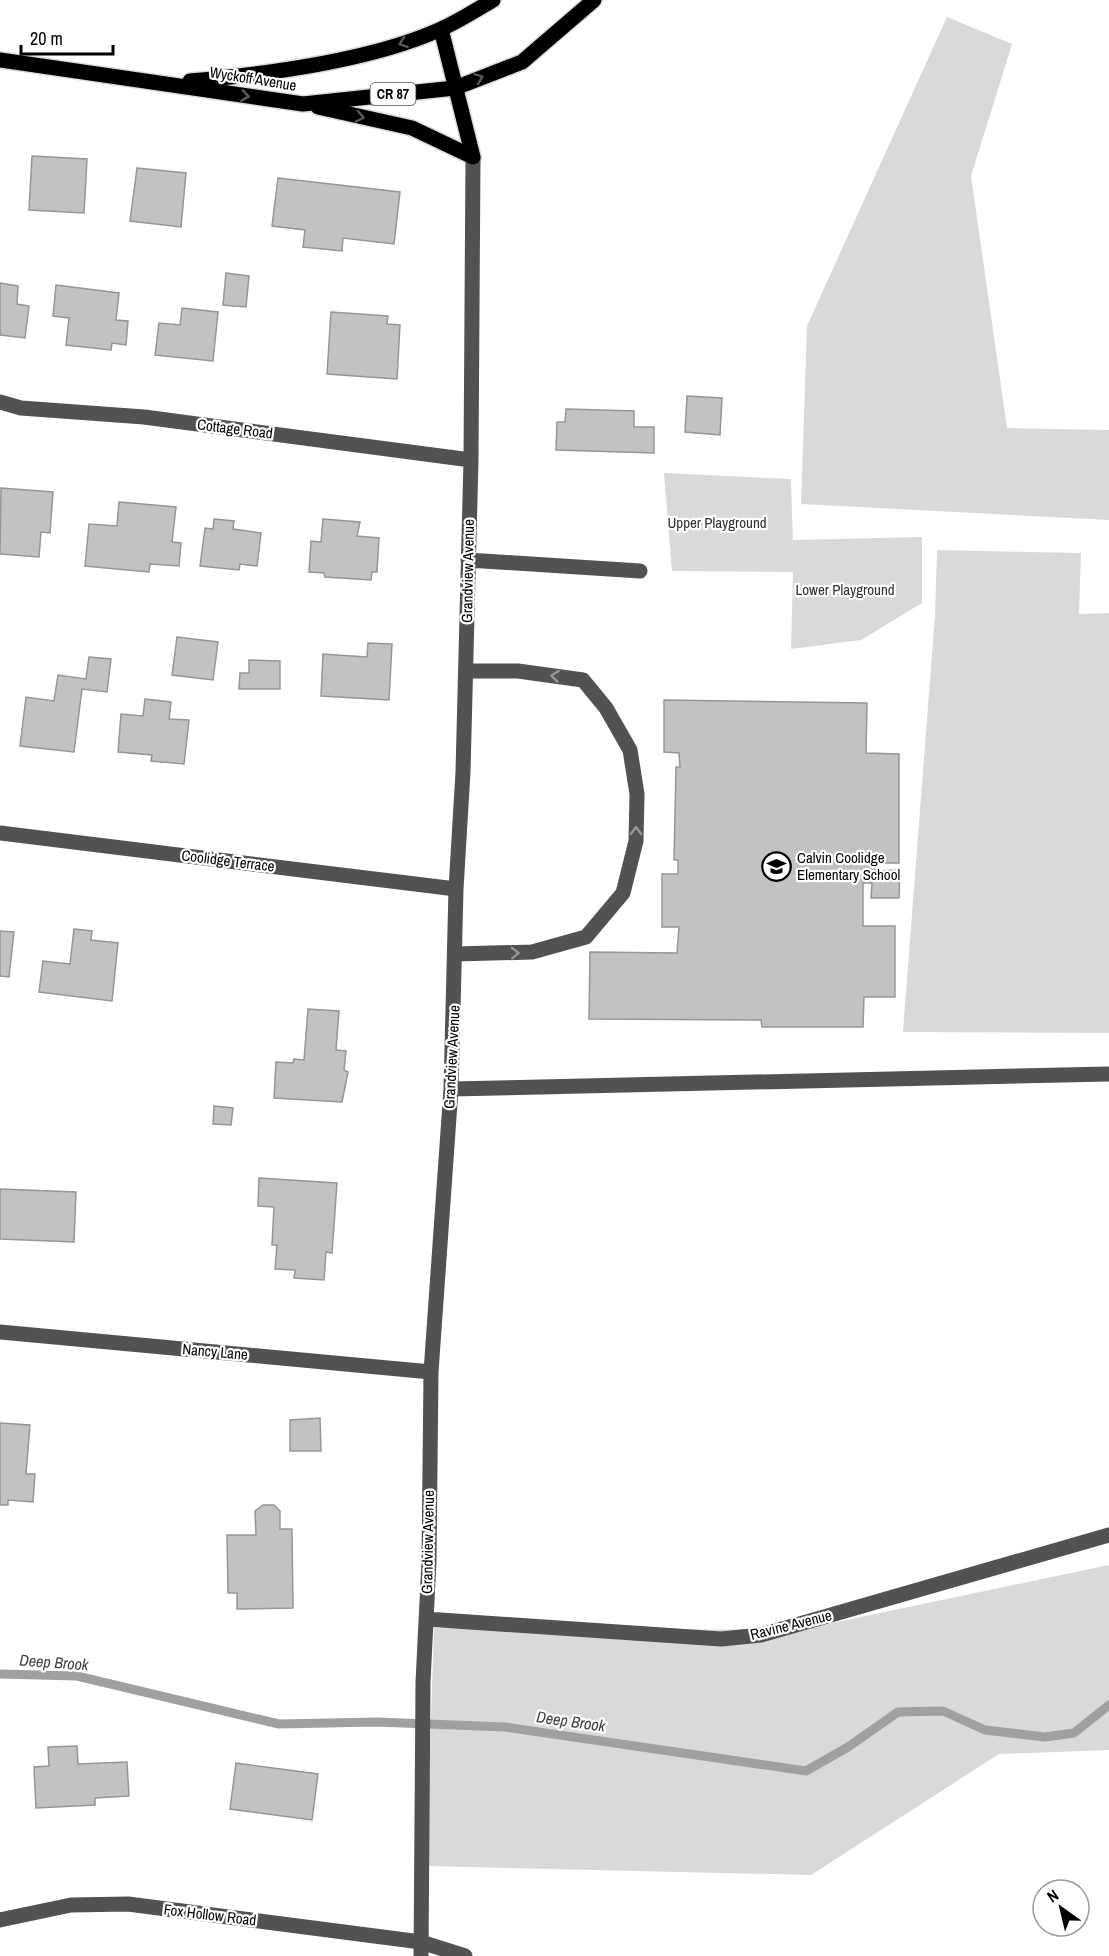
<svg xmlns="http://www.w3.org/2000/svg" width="1109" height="1956" viewBox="0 0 1109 1956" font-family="'Archivo Narrow',sans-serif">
  <rect width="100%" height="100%" fill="#fff"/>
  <path fill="#d9d9d9" d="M947,17L1012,44L971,176L1007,428L1109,430V520L801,504L807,326Z
    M664,473L791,479L793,546V540L922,537V603L861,640L791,649L793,572L672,571Z
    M937,550L1081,553L1079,614L1109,613V1033L903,1032L935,616Z
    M1109,1565V1750L999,1754L811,1875L426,1866L434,1628L799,1630Z"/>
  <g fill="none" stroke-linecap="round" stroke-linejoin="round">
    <path stroke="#a0a0a0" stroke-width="9" d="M0,1674L77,1676L279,1724L377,1722L505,1727L806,1771L848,1747L898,1712L943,1711L985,1730L1045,1737L1074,1733L1109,1705"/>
  </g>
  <path fill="#c2c2c2" stroke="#969696" stroke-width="1.5" d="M32,156L87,159L84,213L29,210Z
    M137,168L186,173L181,227L130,221Z
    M278,178L400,192L394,244L343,238L342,251L303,247L305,230L272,226Z
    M226,273L249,276L246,307L223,305Z
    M0,283L18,286L17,304L29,306L25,338L0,335Z
    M56,285L119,293L116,320L128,321L126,345L112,343L111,350L66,345L69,318L53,316Z
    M182,308L218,312L213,361L155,355L159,323L180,325Z
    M331,312L388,316L387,324L400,325L397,379L327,374Z
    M687,396L722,398L720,435L685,432Z
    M566,409L634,411V427H654V453L556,450L557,422H565Z
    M1,488L53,492L50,533L41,532L39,557L0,554Z
    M119,502L176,507L172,542L181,543L179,566L150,564L149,572L85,566L89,524L117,526Z
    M214,519L234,521L233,529L261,533L257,566L240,564L239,570L200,566L205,528L213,529Z
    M323,519L360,522L357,536L379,538L377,572H372L371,580L325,577L324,573L309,572L311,541L321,542Z
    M177,637L218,642L213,680L172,675Z
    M368,643L392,644L389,700L321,696L323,654L367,657Z
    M89,657L111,659L107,692L82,689L74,752L20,746L26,697L54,701L58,675L86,679Z
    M249,660L280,661V689H239L240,673H249Z
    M145,699L171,702L169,719L189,720L184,764L151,761L152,755L118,752L121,714L143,716Z
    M664,700L867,703L866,753L899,754V863H875V871L900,870L899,898H871L872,883H863V926H895V997H864L863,1027H762L761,1020L589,1019L590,952L677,953L679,927H662V874H678V860H674L676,767H680L679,753L664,752Z
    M74,929L92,931L91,940L118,943L112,1001L39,992L43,961L70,964Z
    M0,931L14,932L9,977L0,976Z
    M308,1009L339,1011L336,1050L346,1051L344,1070L348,1072L342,1102L274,1098L276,1062L293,1063L294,1059L304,1060Z
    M214,1106L233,1108L231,1125L213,1124Z
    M259,1178L337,1183L332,1253L326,1252L324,1280L294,1278L295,1270L275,1269L277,1245H272L274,1207L258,1206Z
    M0,1189L76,1192L74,1242L0,1239Z
    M320,1418L321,1451H290V1420Z
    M0,1423L30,1425L26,1474H35L33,1502L8,1500V1505H0Z
    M263,1505H274L280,1511V1529H292L293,1608L237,1609V1593H228L227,1535H256L255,1511Z
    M77,1746L78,1764L127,1762L129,1796L95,1798V1805L36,1808L34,1767L49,1766L48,1747Z
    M236,1763L318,1774L312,1820L230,1809Z"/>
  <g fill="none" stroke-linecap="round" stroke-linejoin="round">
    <defs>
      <path id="major" d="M441,29L473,157
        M0,60L303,104L455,88L522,62L594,0
        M190,81C267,74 371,61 441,29C459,21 476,10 493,0
        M318,107L412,128L473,157"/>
    </defs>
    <use href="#major" stroke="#dbdbdb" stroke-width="18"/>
    <path stroke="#525252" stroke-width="15" d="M0,402L21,408L144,417L471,460
      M468,560L640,571
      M0,833L456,889
      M456,954L532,952L586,937L623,893L636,841L637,794L630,750L606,708L583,680L518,671H466
      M451,1089L1109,1074
      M0,1332L431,1372
      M426,1619L721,1639L761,1635L1109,1535
      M0,1920L71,1905L128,1904L421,1942L465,1956
      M421,1956L423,1682L429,1561L431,1372L451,1089L456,889L463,772L471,460L473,157"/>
    <use href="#major" stroke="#000" stroke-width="15"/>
  </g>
  <defs><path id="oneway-chevron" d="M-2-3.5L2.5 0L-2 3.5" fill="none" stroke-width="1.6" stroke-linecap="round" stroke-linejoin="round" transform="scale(1.5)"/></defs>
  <g stroke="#595959">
    <use href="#oneway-chevron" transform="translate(403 43) rotate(161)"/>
    <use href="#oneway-chevron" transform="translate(479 78) rotate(-21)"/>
    <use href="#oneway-chevron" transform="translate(245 96) rotate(9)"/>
    <use href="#oneway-chevron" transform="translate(360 117) rotate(12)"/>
  </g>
  <g stroke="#979797">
    <use href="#oneway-chevron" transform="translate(555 676) rotate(-173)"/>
    <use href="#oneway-chevron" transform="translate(636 831) rotate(-89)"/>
    <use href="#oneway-chevron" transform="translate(515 953) rotate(-2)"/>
  </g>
  <defs>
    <symbol id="school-ring" viewBox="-11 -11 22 22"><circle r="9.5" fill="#fff" stroke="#000" stroke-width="1.5"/><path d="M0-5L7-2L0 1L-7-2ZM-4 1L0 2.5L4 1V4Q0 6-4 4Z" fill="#000"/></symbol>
  </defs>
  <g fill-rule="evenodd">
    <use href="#school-ring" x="760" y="850" width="33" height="33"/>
  </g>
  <g text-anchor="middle" stroke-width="4.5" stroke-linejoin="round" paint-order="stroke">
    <rect fill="#fff" stroke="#4c4c4c" stroke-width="1.5" x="370.5" y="83" width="45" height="22" rx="4.5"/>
    <g font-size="14" font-weight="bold" fill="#000">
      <text x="393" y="99">CR 87</text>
    </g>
    <g font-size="15" fill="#000" stroke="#fff">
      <text transform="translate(253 79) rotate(9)" y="5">Wyckoff Avenue</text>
      <text transform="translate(235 429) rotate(7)" y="5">Cottage Road</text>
      <text transform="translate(468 571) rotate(-89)" y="5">Grandview Avenue</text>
      <text transform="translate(228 861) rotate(7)" y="5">Coolidge Terrace</text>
      <text transform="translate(452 1057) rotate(-87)" y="5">Grandview Avenue</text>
      <text transform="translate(215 1352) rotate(5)" y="5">Nancy Lane</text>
      <text transform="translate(428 1542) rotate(-89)" y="5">Grandview Avenue</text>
      <text transform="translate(791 1625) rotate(-14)" y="5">Ravine Avenue</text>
      <text transform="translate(210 1915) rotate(7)" y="5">Fox Hollow Road</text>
    </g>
    <g font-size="15" fill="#303030" stroke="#fff">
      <text x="717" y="528">Upper Playground</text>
      <text x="845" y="595">Lower Playground</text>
    </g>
    <g font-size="15" fill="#000" stroke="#fff" text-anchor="start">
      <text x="797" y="863">Calvin Coolidge<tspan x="797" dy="17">Elementary School</tspan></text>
    </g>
    <g font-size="16" font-style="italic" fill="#414141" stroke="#fff">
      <text transform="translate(54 1662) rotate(4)" y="6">Deep Brook</text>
      <text transform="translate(571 1721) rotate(8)" y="6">Deep Brook</text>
    </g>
  </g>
  <g transform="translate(1061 1908) rotate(326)"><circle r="28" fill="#ffffff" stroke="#999999" stroke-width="1.5"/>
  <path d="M0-4.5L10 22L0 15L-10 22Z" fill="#000000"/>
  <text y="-9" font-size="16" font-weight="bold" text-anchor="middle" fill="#000000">N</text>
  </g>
  <path d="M21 45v9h92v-9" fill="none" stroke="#000000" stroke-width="3"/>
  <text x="30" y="45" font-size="18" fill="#000000" stroke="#ffffff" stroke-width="4.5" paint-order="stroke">20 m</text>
</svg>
